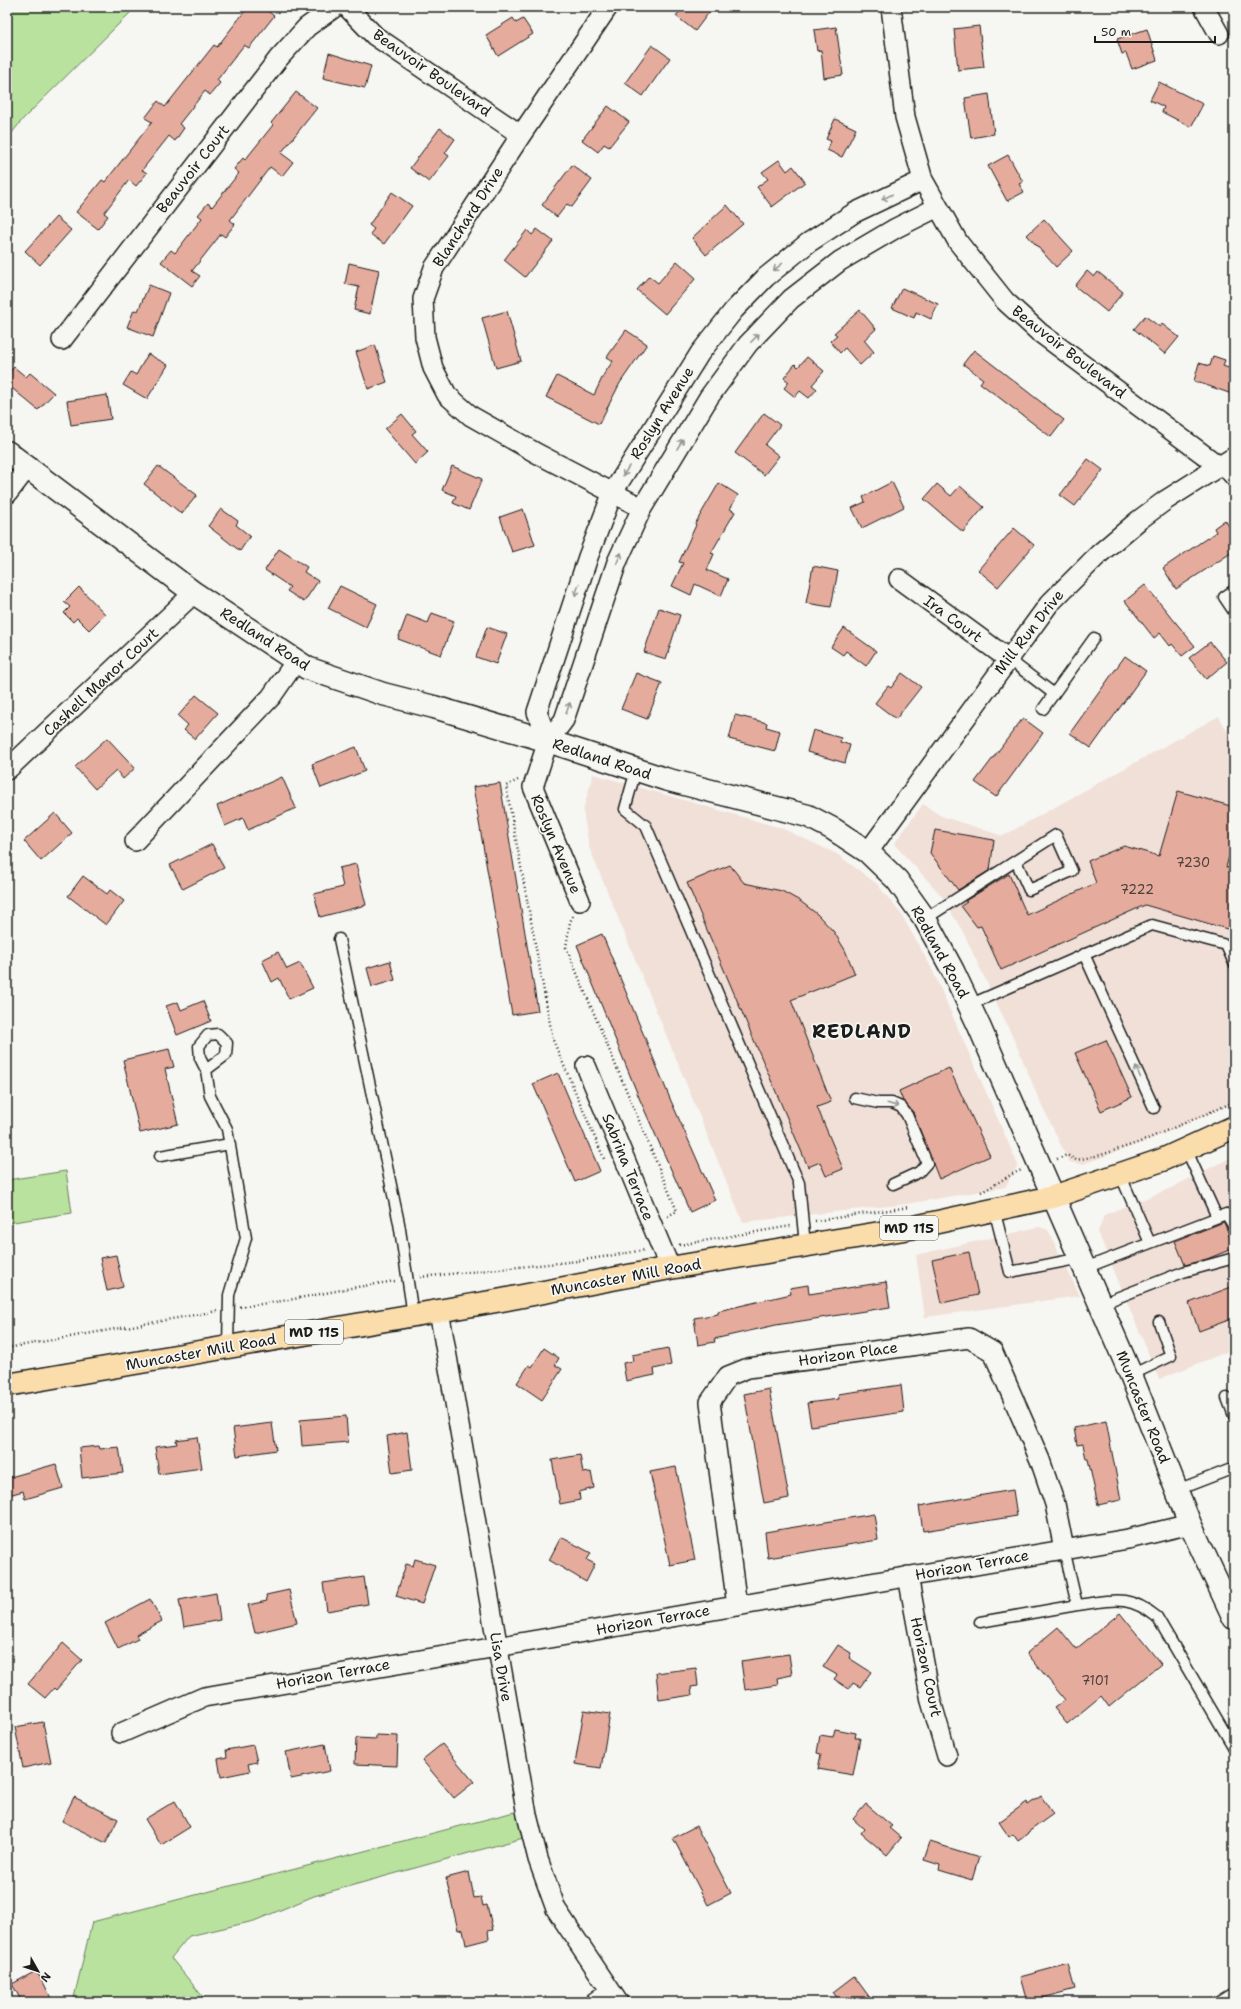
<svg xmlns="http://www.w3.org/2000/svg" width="1241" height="2009" viewBox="0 0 1241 2009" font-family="'Shantell Sans',sans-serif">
  <rect width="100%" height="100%" fill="#f6f6f2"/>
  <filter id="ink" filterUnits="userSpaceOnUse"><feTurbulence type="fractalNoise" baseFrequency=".025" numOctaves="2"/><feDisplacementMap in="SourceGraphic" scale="8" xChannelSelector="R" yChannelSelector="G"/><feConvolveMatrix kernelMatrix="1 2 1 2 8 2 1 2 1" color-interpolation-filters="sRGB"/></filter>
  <g filter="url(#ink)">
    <path fill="#f1e0d8" d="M1219,716L1234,744V1103L1149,1140L1083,1164L1069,1162L1038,1097L1016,1044L963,932L941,895L894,844L923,804L941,816L1003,836Z
      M593,774L781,828L837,854L877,884L901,914L931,967L1018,1165L1005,1187L906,1204L743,1222L589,847L583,811Z
      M1234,1156V1349L1159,1379L1098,1232L1104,1215L1169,1189Z
      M1039,1227L1048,1230L1080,1296L925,1317L916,1255Z"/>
    <path fill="#b9e29e" stroke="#6a7f5d" d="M7,7H136L23,119L7,139Z
      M66,1171L72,1213L7,1223V1180Z
      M518,1811L523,1838L314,1896L254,1921L189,1936L171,1958L207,2002H73L92,1922Z"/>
    <path fill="#e5ac9d" stroke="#1c1c1c" d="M248,7H263L274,16L249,48L244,45L217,80L220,83L210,95L205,91L179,124L184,128L175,141L169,136L142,170L147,173L136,186L129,180L104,213L108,216L98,229L76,212L102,180L105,182L152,122L145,118L158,101L165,107L214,45L217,47Z
      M683,7H713L695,31L676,16Z
      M513,18L516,23L523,19L533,34L498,56L486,35Z
      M979,26L984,67L958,70L954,29Z
      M836,27L843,75L824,78L821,50L817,51L814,30Z
      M1147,29L1157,60L1132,69L1126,53L1122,54L1117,39Z
      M652,45L670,58L643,96L625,83Z
      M329,53L371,66L365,88L323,78Z
      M1159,82L1203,104L1191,127L1162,112L1164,107L1150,100Z
      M296,92L317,108L281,153L293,162L282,176L270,167L230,220L235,224L225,237L221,234L192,271L200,276L192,286L161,262L171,250L175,253L202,218L198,215L208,203L212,207L239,173L234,169L243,158L245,160L273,125L271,123Z
      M989,94L994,134L971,138L965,98Z
      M608,106L629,122L609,147L604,144L598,152L582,140Z
      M835,119L856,129L842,157L827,150L831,141L826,139Z
      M440,128L455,139L445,153L449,156L429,182L410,168Z
      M1008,155L1023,182L1019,184L1024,192L1007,201L988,166Z
      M779,160L787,171L793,166L805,182L772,207L757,187L768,179L762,172Z
      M572,165L592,180L572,207L567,204L557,217L542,205Z
      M392,192L412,206L384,244L370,234L374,229L369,225Z
      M727,205L743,224L706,255L692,238Z
      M56,217L71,230L40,265L25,251Z
      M1044,219L1073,251L1056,267L1027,235Z
      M537,229L553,241L525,277L504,260L527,230L532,235Z
      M677,261L696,278L665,314L637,290L649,276L658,283Z
      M349,263L379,270L370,314L354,310L359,287L345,284Z
      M1087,271L1094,277L1098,272L1123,292L1107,312L1075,286Z
      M149,285L169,293L153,337L127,327L134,310L138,311Z
      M902,288L938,304L931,319L916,312L914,318L892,308Z
      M860,310L876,329L864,340L874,352L860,365L845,348L840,353L830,341L837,335L834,333Z
      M507,311L521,361L496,368L482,318Z
      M1145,316L1160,327L1162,324L1179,337L1165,354L1134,329Z
      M626,330L647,344L620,383L599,424L546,397L557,376L594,395L604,374L613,361L607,357Z
      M375,345L387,382L368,389L356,352Z
      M974,350L1064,420L1051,437L980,383L983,379L963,364Z
      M148,354L168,365L147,399L123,385L131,372L136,375Z
      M1213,356L1225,360L1223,366L1234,370V387L1232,394L1194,381L1199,363L1210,366Z
      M807,357L824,371L812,385L817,389L809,398L800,391L795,397L784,388L789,382L784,378L795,364L798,367Z
      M14,367L26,377L30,373L54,393L38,410L7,384V375Z
      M107,395L111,419L71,425L67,401Z
      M764,413L780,425L765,445L779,456L764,475L735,453Z
      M402,414L416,431L412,434L428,452L415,464L385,429Z
      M1088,459L1103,470L1075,506L1060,495Z
      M158,466L197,495L182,514L144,484Z
      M452,466L482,479L469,510L453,503L456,496L442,490Z
      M892,482L904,507L862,528L852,508L865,502L863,497Z
      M719,483L738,495L730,509L735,512L711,553L714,554L707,570L728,579L721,596L695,584L691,595L672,586L683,563L679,562L696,525L695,524Z
      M937,484L951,496L960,486L984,507L963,532L924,499Z
      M221,509L238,521L236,525L250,536L240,551L208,526Z
      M523,509L535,545L512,552L500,517Z
      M1225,520L1234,534V551L1176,589L1163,568L1216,532L1214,528Z
      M1014,528L1034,545L998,587L978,570Z
      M279,549L307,567L304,572L318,581L304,602L287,591L290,587L265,570Z
      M813,566L838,571L831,607L806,603Z
      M1145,585L1195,646L1182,656L1172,644L1170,646L1160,633L1154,638L1125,601Z
      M340,586L377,604L366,627L328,608Z
      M79,587L105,614L89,630L77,618L73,622L64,613L70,607L64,602Z
      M659,608L680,615L666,659L644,652Z
      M432,613L454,621L441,655L398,639L407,615L428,623Z
      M487,627L507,634L496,664L476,657Z
      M844,628L876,651L866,666L846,651L843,655L831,647Z
      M1210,642L1227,662L1206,679L1189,658Z
      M1125,656L1146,671L1091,748L1070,733Z
      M636,673L662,683L647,719L621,709Z
      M902,673L921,687L896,719L875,703L888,686L891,688Z
      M196,695L218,713L195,739L184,730L188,725L178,716Z
      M735,715L767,723L766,727L780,731L775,751L729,739Z
      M1023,718L1043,733L996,797L975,782Z
      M813,730L841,738L840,742L850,745L845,763L807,752Z
      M107,738L135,768L123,779L116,770L95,789L75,767Z
      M356,747L365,771L321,788L312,764Z
      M282,777L296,808L248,830L243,818L225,826L217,806Z
      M500,783L538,1011L512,1015L473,787Z
      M1178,791L1234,807V840L1226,867L1234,870V931L1145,905L1001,970L981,926L977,927L961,906L967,902L965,901L1009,874L1027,915L1096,883L1088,861L1124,846L1159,856Z
      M55,813L72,833L41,861L24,841Z
      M935,830L994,840L990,870L958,890L930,853Z
      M212,844L224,868L183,889L170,865Z
      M356,864L366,905L320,917L314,894L343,887L339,868Z
      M730,865L744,883L782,891L800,901L817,914L834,932L845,950L855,974L791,1000L831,1102L817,1107L843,1169L826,1176L820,1162L808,1167L687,883Z
      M83,876L107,894L110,890L124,901L106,925L68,896Z
      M602,934L671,1101L715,1200L690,1212L640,1100L577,945Z
      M278,952L287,969L300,963L313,988L289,999L279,978L272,982L262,960Z
      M390,961L395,980L372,987L367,968Z
      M203,1001L211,1021L177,1035L166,1006L178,1002L181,1010Z
      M1106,1040L1132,1097L1101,1111L1075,1053Z
      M169,1049L174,1067L165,1069L178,1124L140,1133L123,1060Z
      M949,1068L990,1156L939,1179L913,1112L903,1101L899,1091Z
      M558,1073L600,1171L575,1182L533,1084Z
      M1224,1222L1234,1248L1207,1259L1185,1265L1175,1241Z
      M969,1252L978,1295L942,1303L932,1260Z
      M116,1255L123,1287L107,1291L100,1258Z
      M886,1282L890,1307L776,1325L714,1339L715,1342L698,1345L694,1318L718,1314V1311L791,1294L790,1288L808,1285L809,1294Z
      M1234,1286V1318L1199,1331L1189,1303Z
      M544,1348L559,1358L555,1365L562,1369L542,1400L517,1383L529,1365L532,1367Z
      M668,1348L671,1365L654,1369L655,1375L626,1381L623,1363L633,1361L632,1355Z
      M901,1385L904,1412L811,1426L807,1403L839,1399L838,1394Z
      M769,1389L789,1498L764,1503L744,1394Z
      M346,1416L348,1442L302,1446L300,1420Z
      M1106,1421L1121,1500L1098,1505L1088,1459H1086L1083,1444L1077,1445L1074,1428Z
      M272,1423L276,1450L237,1456L233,1428Z
      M407,1432L412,1470L392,1473L387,1436Z
      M197,1437L202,1468L159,1474L155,1447L177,1444L176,1440Z
      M99,1446L100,1449L119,1447L123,1473L82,1478L79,1448Z
      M580,1455L583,1473L591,1472L594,1488L579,1492L580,1500L560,1504L552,1460Z
      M56,1464L63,1488L25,1499L23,1491L9,1495L7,1478Z
      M676,1467L695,1560L670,1565L650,1472Z
      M1013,1490L1017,1516L923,1531L919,1506Z
      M874,1514L878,1540L768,1558L765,1532Z
      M561,1537L591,1553L587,1560L595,1564L586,1582L549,1560Z
      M415,1559L435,1565L422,1604L396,1596L406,1564L413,1566Z
      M364,1577L368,1604L327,1611L323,1583Z
      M289,1590L297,1623L255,1633L248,1605L267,1601L266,1595Z
      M216,1593L220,1620L184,1627L179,1600Z
      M150,1599L162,1621L136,1635L138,1639L118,1649L105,1623Z
      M1120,1613L1161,1664L1109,1707L1101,1696L1067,1724L1054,1708L1065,1700L1027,1653L1058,1627L1076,1649Z
      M63,1643L82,1660L56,1690L54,1688L45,1698L28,1684Z
      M838,1645L851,1653L849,1658L871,1672L860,1687L853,1683L849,1689L834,1679L837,1675L823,1667Z
      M789,1654L792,1675L777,1678L778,1685L745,1690L741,1661Z
      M696,1668L698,1686L691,1687L692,1695L659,1700L656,1673Z
      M584,1710L610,1714L601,1768L575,1764Z
      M43,1722L51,1762L23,1768L15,1727Z
      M835,1729L856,1733L855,1738H860L853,1775L818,1769L821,1754L817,1753L820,1735L833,1737Z
      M376,1735L398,1736L397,1766L355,1764L356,1738L376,1739Z
      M325,1744L330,1771L291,1779L286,1752Z
      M442,1744L474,1782L454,1798L422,1760Z
      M253,1745L257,1762L248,1764L250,1771L221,1777L218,1759L227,1757L226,1750Z
      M1041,1796L1053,1814L1027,1833L1028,1834L1018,1841L1013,1834L1009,1837L999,1822L1027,1802L1028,1805Z
      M74,1797L118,1819L106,1843L62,1821Z
      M175,1801L190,1827L161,1845L145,1819Z
      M866,1804L892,1826L889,1828L901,1838L887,1855L861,1833L864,1829L853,1819Z
      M696,1826L731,1893L708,1905L673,1838Z
      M930,1842L979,1857L972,1880L939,1870L940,1865L924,1860Z
      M469,1872L474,1898L481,1897L483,1906L487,1905L493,1930L488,1931L489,1939L466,1945L463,1929L458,1930L446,1878Z
      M1068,1964L1075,1989L1027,2002L1020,1977Z
      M36,1971L43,1982L53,2002H22L12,1984Z
      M854,1976L873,2002H840L833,1992Z"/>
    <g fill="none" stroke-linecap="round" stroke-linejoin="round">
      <defs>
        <path id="lane" d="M1219,466L1234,483
          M1234,590L1224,597L1234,612
          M1007,658L1054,694
          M1043,709L1094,638
          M636,770L625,809L646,826L799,1183L805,1245
          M925,919L1056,835L1072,871L1029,890L1016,861
          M339,939L399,1223L413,1315
          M1084,954L1154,1108
          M969,1005L1152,925L1226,945L1234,963
          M206,1070L226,1055L227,1043L218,1034L208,1035L199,1046L200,1058L206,1070L210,1096L227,1129L246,1238L229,1295L228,1347
          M855,1098L878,1103H892L901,1107L907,1115L927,1163L919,1172L893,1184
          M1186,1149L1217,1217
          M160,1156L230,1144
          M1120,1174L1150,1243
          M994,1209L1010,1272L1081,1258
          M1085,1268L1226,1214L1234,1227
          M1101,1304L1183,1272L1234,1258
          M1131,1375L1171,1356L1159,1322
          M1227,1398L1234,1416
          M1177,1490L1234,1468
          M1064,1549L1077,1605C1111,1601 1127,1593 1157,1617L1234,1748
          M980,1622L1077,1605
          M1218,2002L1234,1992"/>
        <path id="street" d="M347,7L375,36L521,135
          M608,7L521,135L434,268L423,299L425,337L433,368L447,395L471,416L538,454L642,508
          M891,7L905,117L923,180L958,242L1005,301L1039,332L1219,466
          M1204,7L1219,34
          M62,340L278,59L307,27L335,7
          M7,494L27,468
          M899,579L1007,658
          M548,741L537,712L588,557L613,492L700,353L734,310L766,277L808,243L854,213L923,180
          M7,770L194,593
          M135,841L271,697L296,661
          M868,852L1049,604L1099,554L1139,520L1166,500L1234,457
          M580,901L533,787L548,741L564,720L617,562L642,508L709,397L748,344L791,299L840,261L896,228L938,207
          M586,1066L670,1268
          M439,1311L527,1815L538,1859L556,1909L618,2002
          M908,1576L931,1701L947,1756
          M737,1606L710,1402L728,1376L748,1368L969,1338L993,1352L1040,1460L1055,1504L1064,1549
          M121,1733L204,1697L1128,1539L1190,1524
          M595,2002L610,1991"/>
        <path id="secondary" d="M7,452L194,593L307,668L383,694L434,707L548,741L665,779L808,816L833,829L868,852L897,880L925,919L953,971L979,1026L1131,1375L1190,1524L1234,1618"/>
        <path id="primary" d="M7,1385L502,1300L670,1268L910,1228L1053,1197L1162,1160L1234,1127"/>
      </defs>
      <use href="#lane" stroke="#1c1c1c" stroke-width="13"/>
      <use href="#street" stroke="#1c1c1c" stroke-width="22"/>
      <use href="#secondary" stroke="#1c1c1c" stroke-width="25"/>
      <use href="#primary" stroke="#1c1c1c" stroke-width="25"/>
      <path stroke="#1c1c1c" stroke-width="2.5" stroke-dasharray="1 3" stroke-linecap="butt" d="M7,12L12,7
        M518,780L506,786L553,1040L605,1161
        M573,916L570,922L566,947L677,1211L666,1217
        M1057,1159L1067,1155L1076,1160L1101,1155L1140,1142L1234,1102
        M981,1192C995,1186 1007,1175 1022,1170
        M815,1221L909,1207
        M679,1245L791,1226
        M420,1277L578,1261L645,1250
        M240,1307L289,1300L351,1288L395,1281
        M7,1348L217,1311"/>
      <use href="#lane" stroke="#f6f6f2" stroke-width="10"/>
      <use href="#street" stroke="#f6f6f2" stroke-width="19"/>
      <use href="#secondary" stroke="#f6f6f2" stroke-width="22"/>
      <use href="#primary" stroke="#faddab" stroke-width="22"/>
    </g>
    <defs><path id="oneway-shaft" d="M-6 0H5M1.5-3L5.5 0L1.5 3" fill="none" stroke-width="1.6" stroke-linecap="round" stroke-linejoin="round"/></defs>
    <g stroke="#949492">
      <use href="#oneway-shaft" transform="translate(887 197) rotate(153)"/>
      <use href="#oneway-shaft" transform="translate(778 267) rotate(141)"/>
      <use href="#oneway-shaft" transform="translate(755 338) rotate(-46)"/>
      <use href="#oneway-shaft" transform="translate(680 444) rotate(-59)"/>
      <use href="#oneway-shaft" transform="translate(626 471) rotate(122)"/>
      <use href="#oneway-shaft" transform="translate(619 558) rotate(-67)"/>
      <use href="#oneway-shaft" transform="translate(577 590) rotate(108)"/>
      <use href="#oneway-shaft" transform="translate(568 708) rotate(-71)"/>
      <use href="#oneway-shaft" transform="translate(1138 1072) rotate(-114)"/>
      <use href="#oneway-shaft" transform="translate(893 1105) rotate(16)"/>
    </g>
  </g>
  <g text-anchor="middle" stroke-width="3.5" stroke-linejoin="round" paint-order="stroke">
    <g font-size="13" fill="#4e403c">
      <text x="1193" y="867">7230</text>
      <text x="1137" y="894">7222</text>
      <text x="1095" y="1685">7101</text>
    </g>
    <g fill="#f6f6f2" stroke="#5d5d5c" stroke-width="1">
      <rect x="880" y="1216" width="58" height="24" rx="3"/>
      <rect x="285" y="1320" width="58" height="24" rx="3"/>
    </g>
    <g font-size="14" font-weight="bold" fill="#1c1c1c">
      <text x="909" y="1233">MD 115</text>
      <text x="314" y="1337">MD 115</text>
    </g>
    <g font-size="15" fill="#1c1c1c" stroke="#f6f6f2">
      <text transform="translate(432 73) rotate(35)" y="5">Beauvoir Boulevard</text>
      <text transform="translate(193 169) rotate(-52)" y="5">Beauvoir Court</text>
      <text transform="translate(468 217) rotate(-57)" y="5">Blanchard Drive</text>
      <text transform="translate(1069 352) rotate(38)" y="5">Beauvoir Boulevard</text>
      <text transform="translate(662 413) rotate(-58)" y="5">Roslyn Avenue</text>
      <text transform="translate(953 619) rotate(36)" y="5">Ira Court</text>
      <text transform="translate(1029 632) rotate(-52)" y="5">Mill Run Drive</text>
      <text transform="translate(265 639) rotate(33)" y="5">Redland Road</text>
      <text transform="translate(101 682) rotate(-43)" y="5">Cashell Manor Court</text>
      <text transform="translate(602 759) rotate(18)" y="5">Redland Road</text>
      <text transform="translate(556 844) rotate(67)" y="5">Roslyn Avenue</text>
      <text transform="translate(940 952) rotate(61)" y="5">Redland Road</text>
      <text transform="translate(628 1167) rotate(68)" y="5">Sabrina Terrace</text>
      <text transform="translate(626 1277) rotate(-10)" y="5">Muncaster Mill Road</text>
      <text transform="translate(201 1352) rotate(-10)" y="5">Muncaster Mill Road</text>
      <text transform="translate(848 1354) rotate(-8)" y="5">Horizon Place</text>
      <text transform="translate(1143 1407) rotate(68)" y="5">Muncaster Road</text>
      <text transform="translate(972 1565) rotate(-10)" y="5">Horizon Terrace</text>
      <text transform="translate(653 1620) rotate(-10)" y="5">Horizon Terrace</text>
      <text transform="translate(501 1667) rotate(80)" y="5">Lisa Drive</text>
      <text transform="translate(926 1667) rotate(78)" y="5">Horizon Court</text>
      <text transform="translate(333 1674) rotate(-10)" y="5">Horizon Terrace</text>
    </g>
    <g font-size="19" font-weight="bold" letter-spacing="1" fill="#1c1c1c" stroke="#f6f6f2">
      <text x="862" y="1038">REDLAND</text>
    </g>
  </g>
  <rect width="1241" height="2009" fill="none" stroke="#f6f6f2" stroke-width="24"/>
  <rect x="12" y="12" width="1217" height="1985" fill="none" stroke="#1c1c1c" stroke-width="1.5" filter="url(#ink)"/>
  <g transform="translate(38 1971) rotate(129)" stroke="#f6f6f2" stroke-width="3" paint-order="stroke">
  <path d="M0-3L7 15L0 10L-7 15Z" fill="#1c1c1c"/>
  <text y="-6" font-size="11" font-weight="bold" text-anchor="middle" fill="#1c1c1c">N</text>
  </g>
  <path d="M1095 36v6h120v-6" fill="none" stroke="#1c1c1c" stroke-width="2"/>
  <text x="1101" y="36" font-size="12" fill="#1c1c1c" stroke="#f6f6f2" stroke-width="3" paint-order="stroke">50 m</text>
</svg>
